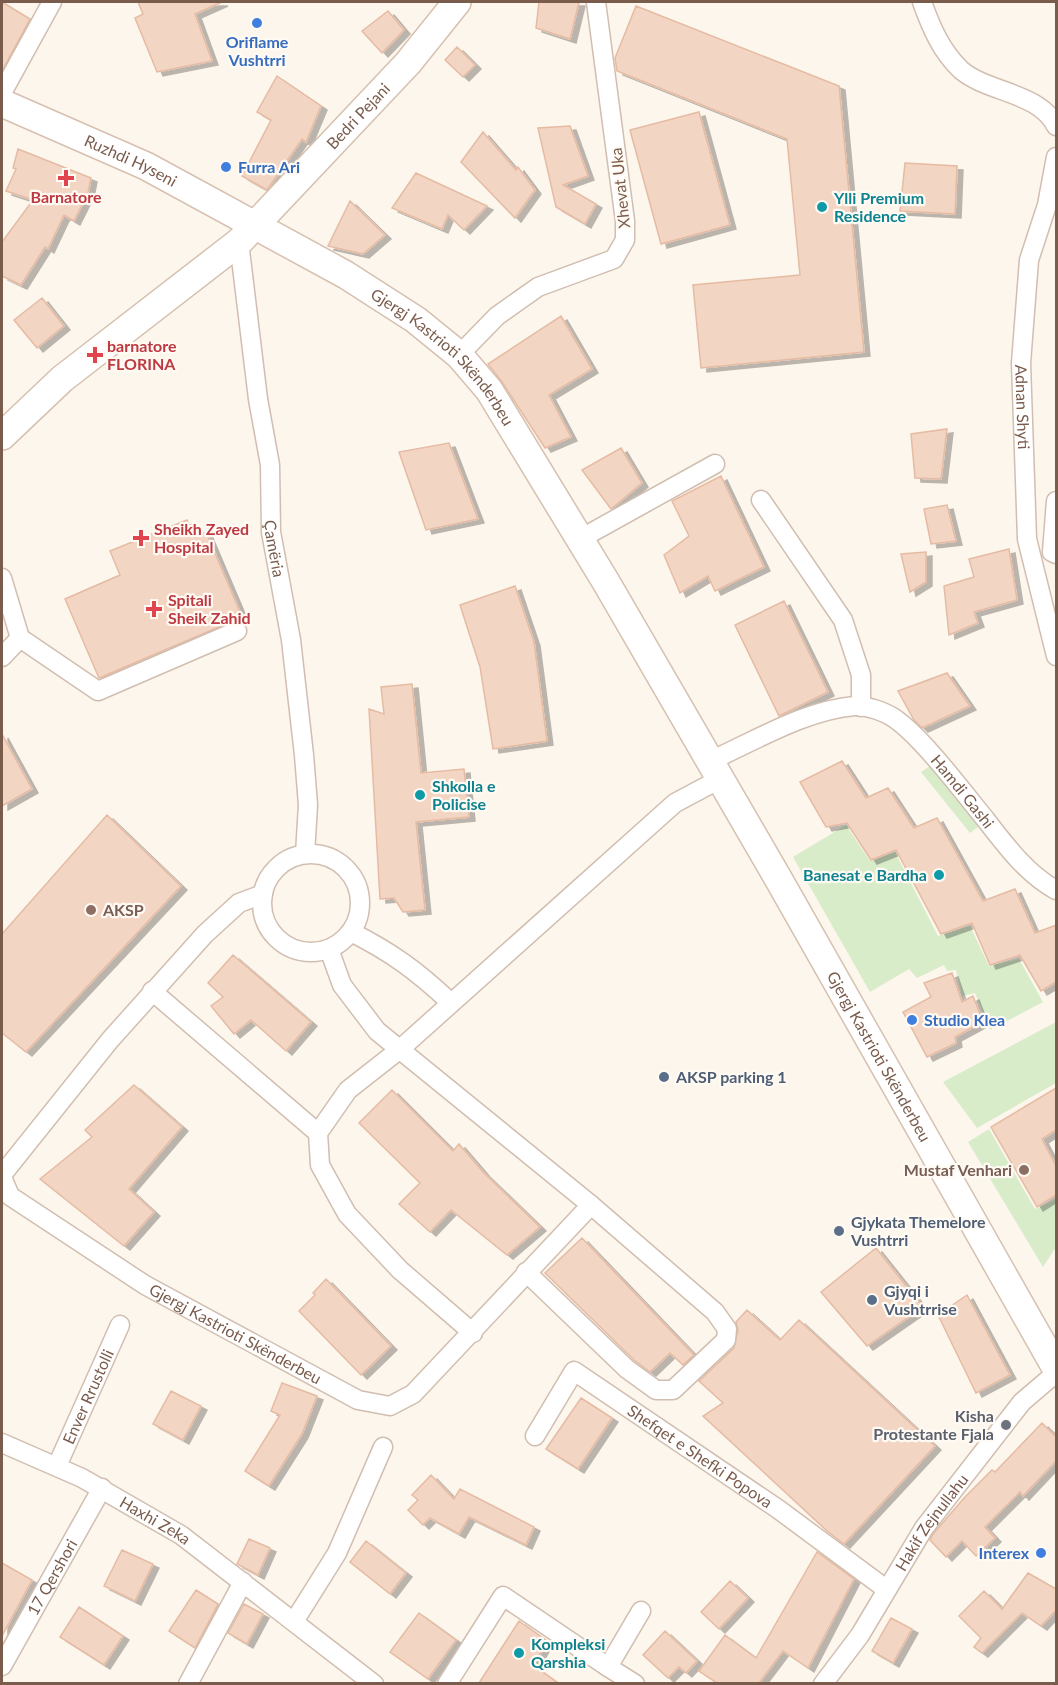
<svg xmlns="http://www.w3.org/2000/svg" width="1058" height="1685" viewBox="0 0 1058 1685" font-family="Lato,sans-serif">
  <defs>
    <filter id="shadow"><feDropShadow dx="6" dy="4" stdDeviation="0" flood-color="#0004"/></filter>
  </defs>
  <rect width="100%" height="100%" fill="#fdf6ec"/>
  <path fill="#d8ecc9" d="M930,766L978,827L970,833L921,772Z
    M846,825L870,861L895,852L938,936L970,926L989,966L1019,959L1043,1002L990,1030L975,993L962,996L956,970L947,971L944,965L917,978L909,969L870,992L793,857Z
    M1056,1022V1083L977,1128L943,1082Z
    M989,1129L1035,1209L1056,1199V1247L1043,1267L968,1142Z"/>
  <path fill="#f3d5c3" stroke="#e6bba3" stroke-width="1.5" filter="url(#shadow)" d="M2,2L30,19L2,71Z
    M138,2H222L195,14L212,61L157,72L135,18L143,14Z
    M539,2H579L570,39L536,28Z
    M636,6L839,86L864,352L701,368L693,285L800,275L787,139L617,71L615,58Z
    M388,11L404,30L382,53L362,31Z
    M457,47L475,65L463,77L445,60Z
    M277,76L321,106L306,142L302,139L267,190L242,176L271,120L257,112Z
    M699,112L730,225L661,244L630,130Z
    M570,126L588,176L563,185L596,204L585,224L556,207L538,128Z
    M483,132L516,170L518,167L535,190L515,218L461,162Z
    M18,149L91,178L88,193L74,221L64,215L48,249L45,247L21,285L2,276V242L33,200L6,191L16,169L13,168Z
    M905,163L957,166L955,214L900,211Z
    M416,173L487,206L464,230L448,215L442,229L392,208Z
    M350,201L385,235L363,254L328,246Z
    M42,298L64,326L37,348L14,320Z
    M561,316L592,369L549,395L571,437L545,448L502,382L488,364Z
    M947,429L941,479L915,478L911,434Z
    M449,443L478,519L426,530L399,452Z
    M621,448L642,483L611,509L582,470Z
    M721,476L764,567L715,591L708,576L680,593L664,555L689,536L672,501Z
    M947,505L956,541L931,544L924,509Z
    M187,520L195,537L206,532L243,619L233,621L99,678L65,599L120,575L110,551Z
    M1009,549L1017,600L974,612L978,623L949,635L944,586L974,577L969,559Z
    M926,552V582L910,592L901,554Z
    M515,586L534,642L547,741L493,749L480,667L460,605Z
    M784,601L828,692L779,716L735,625Z
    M947,673L970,706L922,728L914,720L898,691Z
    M412,684L421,773L464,769L469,817L416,822L425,910L403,912L394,898L380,899L369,709L384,714L381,687Z
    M2,734L32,789L2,806Z
    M842,761L866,798L888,788L914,828L937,818L983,901L1015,889L1035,933L1056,925V982L1041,991L1020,955L990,965L972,923L941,934L896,850L871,860L847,823L826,827L800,782Z
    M107,815L181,886L26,1052L2,1033V934Z
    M233,955L311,1022L286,1051L251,1020L234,1034L211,1006L223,997L208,983Z
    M952,973L962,1002L973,996L983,1022L955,1037L956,1043L927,1057L903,1012L931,997L924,983Z
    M134,1085L182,1127L129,1189L154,1212L124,1246L40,1179L92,1137L85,1130Z
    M1056,1088V1130L1042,1139L1056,1166V1195L1037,1207L991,1127Z
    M392,1090L453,1151L459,1144L484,1173L540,1227L507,1255L451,1210L430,1232L399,1204L420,1183L359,1123Z
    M582,1238L694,1355L683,1365L670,1353L650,1372L634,1360L545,1273Z
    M876,1248L923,1307L867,1346L821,1292Z
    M326,1279L391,1346L361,1375L299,1311L315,1295L313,1293Z
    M967,1295L1010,1375L976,1393L938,1315Z
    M747,1310L780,1340L799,1320L935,1446L844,1544L827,1531L703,1416L723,1403L699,1381L734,1348L738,1330L736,1322Z
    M282,1383L317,1396L302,1434L269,1486L245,1471L280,1415L271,1411Z
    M171,1391L201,1406L183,1440L153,1424Z
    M581,1398L612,1418L578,1469L546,1449Z
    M1042,1423L1056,1437V1461L1023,1496L1020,1492L985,1527L995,1538L976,1556L962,1541L946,1557L930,1540L933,1534L965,1497L992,1470L995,1472Z
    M431,1475L454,1499L460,1489L534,1527L526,1545L469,1517L459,1534L430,1518L423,1525L408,1510L418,1500L412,1495Z
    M249,1539L270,1548L258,1575L237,1564Z
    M366,1541L406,1573L390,1594L350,1562Z
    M122,1550L153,1564L135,1601L104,1586Z
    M817,1552L854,1579L808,1668L783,1651L759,1683H717L699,1671L725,1635L756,1658Z
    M2,1563L32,1580L2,1636Z
    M1028,1573L1056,1589V1610L1041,1626L1022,1613L982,1653L974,1647L981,1638L959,1616L984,1591L1002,1609Z
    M730,1581L748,1598L719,1629L701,1612Z
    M196,1590L218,1604L195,1648L169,1631Z
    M244,1604L263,1614L247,1644L228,1633Z
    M79,1607L123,1636L104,1665L60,1637Z
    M419,1613L456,1640L428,1679L390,1652Z
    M891,1618L912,1629L893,1663L872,1651Z
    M519,1621L547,1641L533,1665L558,1683H479Z
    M665,1631L697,1661L686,1673L679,1667L668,1678L643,1655Z"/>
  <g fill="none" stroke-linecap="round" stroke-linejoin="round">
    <defs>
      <g id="street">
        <path d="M922,2C931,27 941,51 961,70C988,93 1039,92 1056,126"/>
        <path d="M2,93L52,2"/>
        <path id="s1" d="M1056,157L1047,205L1029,260L1021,363L1027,539L1056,656"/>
        <path id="s2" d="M239,242L258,399L270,465L271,532L291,640L304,755L308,805L305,854"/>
        <path d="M459,355L497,316L538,287L614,259L625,240V221L596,2"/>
        <path d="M761,500L843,620L861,675V707"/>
        <path d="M1056,501L1052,552L1056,554"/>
        <path d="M580,539L715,464"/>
        <path d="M2,578L20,638L98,691L237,631"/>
        <path d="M2,657L20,638"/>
        <path id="s3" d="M710,761C755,741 805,710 855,706C866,705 885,712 894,718C922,737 963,792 986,820C1006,846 1027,874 1056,890"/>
        <circle cx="311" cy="903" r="49"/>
        <path d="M351,932C391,952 417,971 450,1002"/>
        <path d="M152,991L318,1133"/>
        <path d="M2,1175L110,1040L205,934L239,903L263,894"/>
        <path id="s4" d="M2,1177L10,1196L145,1285L358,1400L390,1406L413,1394L591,1205L377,1031L342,985L329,949"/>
        <path d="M526,1272L627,1369L656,1390H673L726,1340L727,1329L715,1312L591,1205"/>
        <path d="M473,1333L400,1270L347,1214L320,1165L318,1133L348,1090L399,1050L675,803L720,779"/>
        <path id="s5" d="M535,1436L574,1371L778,1509L886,1589"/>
        <path id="s6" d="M2,1443L82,1478L181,1535L374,1684"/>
        <path id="s7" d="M57,1466L120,1325"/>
        <path d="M295,1620L337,1553L383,1447"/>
        <path id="s8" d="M2,1666L102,1488"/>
        <path d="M188,1684L243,1582"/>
        <path d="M447,1684L503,1596L608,1667"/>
        <path d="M635,1684L608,1667L641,1611"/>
        <path id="s9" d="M823,1684L860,1635L924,1528L1022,1402L1056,1373"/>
      </g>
      <g id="secondary">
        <path id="s10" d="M2,103L146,166L346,275L416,320L459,355L489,390L606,582L779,880L1056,1368"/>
        <path id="s11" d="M2,436L62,379L239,242L408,63L457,2"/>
      </g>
    </defs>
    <use href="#street" stroke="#d1beb0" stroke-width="21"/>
    <use href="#secondary" stroke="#d6c0b0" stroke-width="30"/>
    <use href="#street" stroke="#fff" stroke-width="18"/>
    <use href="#secondary" stroke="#fff" stroke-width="27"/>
  </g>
  <g fill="#3f7fe0" stroke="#fffaf3" stroke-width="2">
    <circle cx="257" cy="23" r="6"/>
    <circle cx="226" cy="167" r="6"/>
    <circle cx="912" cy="1020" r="6"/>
    <circle cx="1041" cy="1553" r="6"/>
  </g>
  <g fill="#e0444e" stroke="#fffaf3" stroke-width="2">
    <path d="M63 169h6v6h6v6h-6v6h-6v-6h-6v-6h6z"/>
    <path d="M92 346h6v6h6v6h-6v6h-6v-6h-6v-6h6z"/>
    <path d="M138 529h6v6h6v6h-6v6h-6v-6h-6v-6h6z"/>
    <path d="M151 600h6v6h6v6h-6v6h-6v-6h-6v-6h6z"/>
  </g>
  <g fill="#0f9aa8" stroke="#fffaf3" stroke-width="2">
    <circle cx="822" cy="207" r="6"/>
    <circle cx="420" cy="795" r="6"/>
    <circle cx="939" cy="875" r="6"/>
    <circle cx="519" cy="1653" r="6"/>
  </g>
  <g fill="#8d6e63" stroke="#fffaf3" stroke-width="2">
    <circle cx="91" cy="910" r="6"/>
    <circle cx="1024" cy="1170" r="6"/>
  </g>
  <g fill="#5c6f8a" stroke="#fffaf3" stroke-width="2">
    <circle cx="664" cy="1077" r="6"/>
    <circle cx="839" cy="1231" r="6"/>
    <circle cx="872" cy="1300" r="6"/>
  </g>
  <circle fill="#6b7280" stroke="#fffaf3" stroke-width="2" cx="1006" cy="1425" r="6"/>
  <g text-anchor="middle" stroke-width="4.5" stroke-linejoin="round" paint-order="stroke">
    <g font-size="16" font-weight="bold" fill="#366cbe" stroke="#fffaf3" text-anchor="start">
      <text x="257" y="48" text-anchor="middle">Oriflame<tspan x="257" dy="18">Vushtrri</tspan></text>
      <text x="238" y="173">Furra Ari</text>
      <text x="924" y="1026">Studio Klea</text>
      <text x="1029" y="1559" text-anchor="end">Interex</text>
    </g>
    <g font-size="16" fill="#7a5c4d" stroke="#fffaf3">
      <text dy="6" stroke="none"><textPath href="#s11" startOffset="480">Bedri Pejani</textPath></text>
      <text dy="6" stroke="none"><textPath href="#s10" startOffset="141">Ruzhdi Hyseni</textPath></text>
      <text transform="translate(620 188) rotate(-96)" y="6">Xhevat Uka</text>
      <text dy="6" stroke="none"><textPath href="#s10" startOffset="513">Gjergj Kastrioti Skënderbeu</textPath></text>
      <text dy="6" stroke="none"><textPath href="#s1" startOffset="254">Adnan Shyti</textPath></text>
      <text dy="6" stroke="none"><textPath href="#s2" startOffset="309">Çamëria</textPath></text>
      <text dy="6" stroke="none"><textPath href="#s3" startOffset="298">Hamdi Gashi</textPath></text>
      <text dy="6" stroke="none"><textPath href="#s10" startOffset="1342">Gjergj Kastrioti Skënderbeu</textPath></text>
      <text dy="6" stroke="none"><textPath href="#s4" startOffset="285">Gjergj Kastrioti Skënderbeu</textPath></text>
      <text dy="6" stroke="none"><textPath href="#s7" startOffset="76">Enver Rrustolli</textPath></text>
      <text dy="6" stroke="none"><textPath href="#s5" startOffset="228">Shefqet e Shefki Popova</textPath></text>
      <text dy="6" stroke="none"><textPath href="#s6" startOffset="172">Haxhi Zeka</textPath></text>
      <text dy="6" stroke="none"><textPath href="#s9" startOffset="195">Hakif Zejnullahu</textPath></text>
      <text dy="6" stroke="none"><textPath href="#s8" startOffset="102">17 Qershori</textPath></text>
    </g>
    <g font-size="16" font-weight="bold" fill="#be3a42" stroke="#fffaf3" text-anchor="start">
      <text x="66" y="203" text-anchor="middle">Barnatore</text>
      <text x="107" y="352">barnatore<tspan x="107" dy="18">FLORINA</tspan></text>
      <text x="154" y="535">Sheikh Zayed<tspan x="154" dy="18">Hospital</tspan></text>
      <text x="168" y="606">Spitali<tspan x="168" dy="18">Sheik Zahid</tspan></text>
    </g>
    <g font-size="16" font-weight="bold" fill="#0d838f" stroke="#fffaf3" text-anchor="start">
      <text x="834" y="204">Ylli Premium<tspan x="834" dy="18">Residence</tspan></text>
      <text x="432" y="792">Shkolla e<tspan x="432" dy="18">Policise</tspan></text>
      <text x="927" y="881" text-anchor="end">Banesat e Bardha</text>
      <text x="531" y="1650">Kompleksi<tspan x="531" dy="18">Qarshia</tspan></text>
    </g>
    <g font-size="16" font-weight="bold" fill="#785e54" stroke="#fffaf3" text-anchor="start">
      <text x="103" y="916">AKSP</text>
      <text x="1012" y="1176" text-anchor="end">Mustaf Venhari</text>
    </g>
    <g font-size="16" font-weight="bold" fill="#4e5e75" stroke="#fffaf3" text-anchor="start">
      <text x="676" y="1083">AKSP parking 1</text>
      <text x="851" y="1228">Gjykata Themelore<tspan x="851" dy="18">Vushtrri</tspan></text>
      <text x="884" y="1297">Gjyqi i<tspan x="884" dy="18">Vushtrrise</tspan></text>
    </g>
    <g font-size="16" font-weight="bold" fill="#5b616d" stroke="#fffaf3" text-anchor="end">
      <text x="994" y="1422">Kisha<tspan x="994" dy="18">Protestante Fjala</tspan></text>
    </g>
  </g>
  <rect width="1058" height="1685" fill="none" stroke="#7a5c4d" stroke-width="6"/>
</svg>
